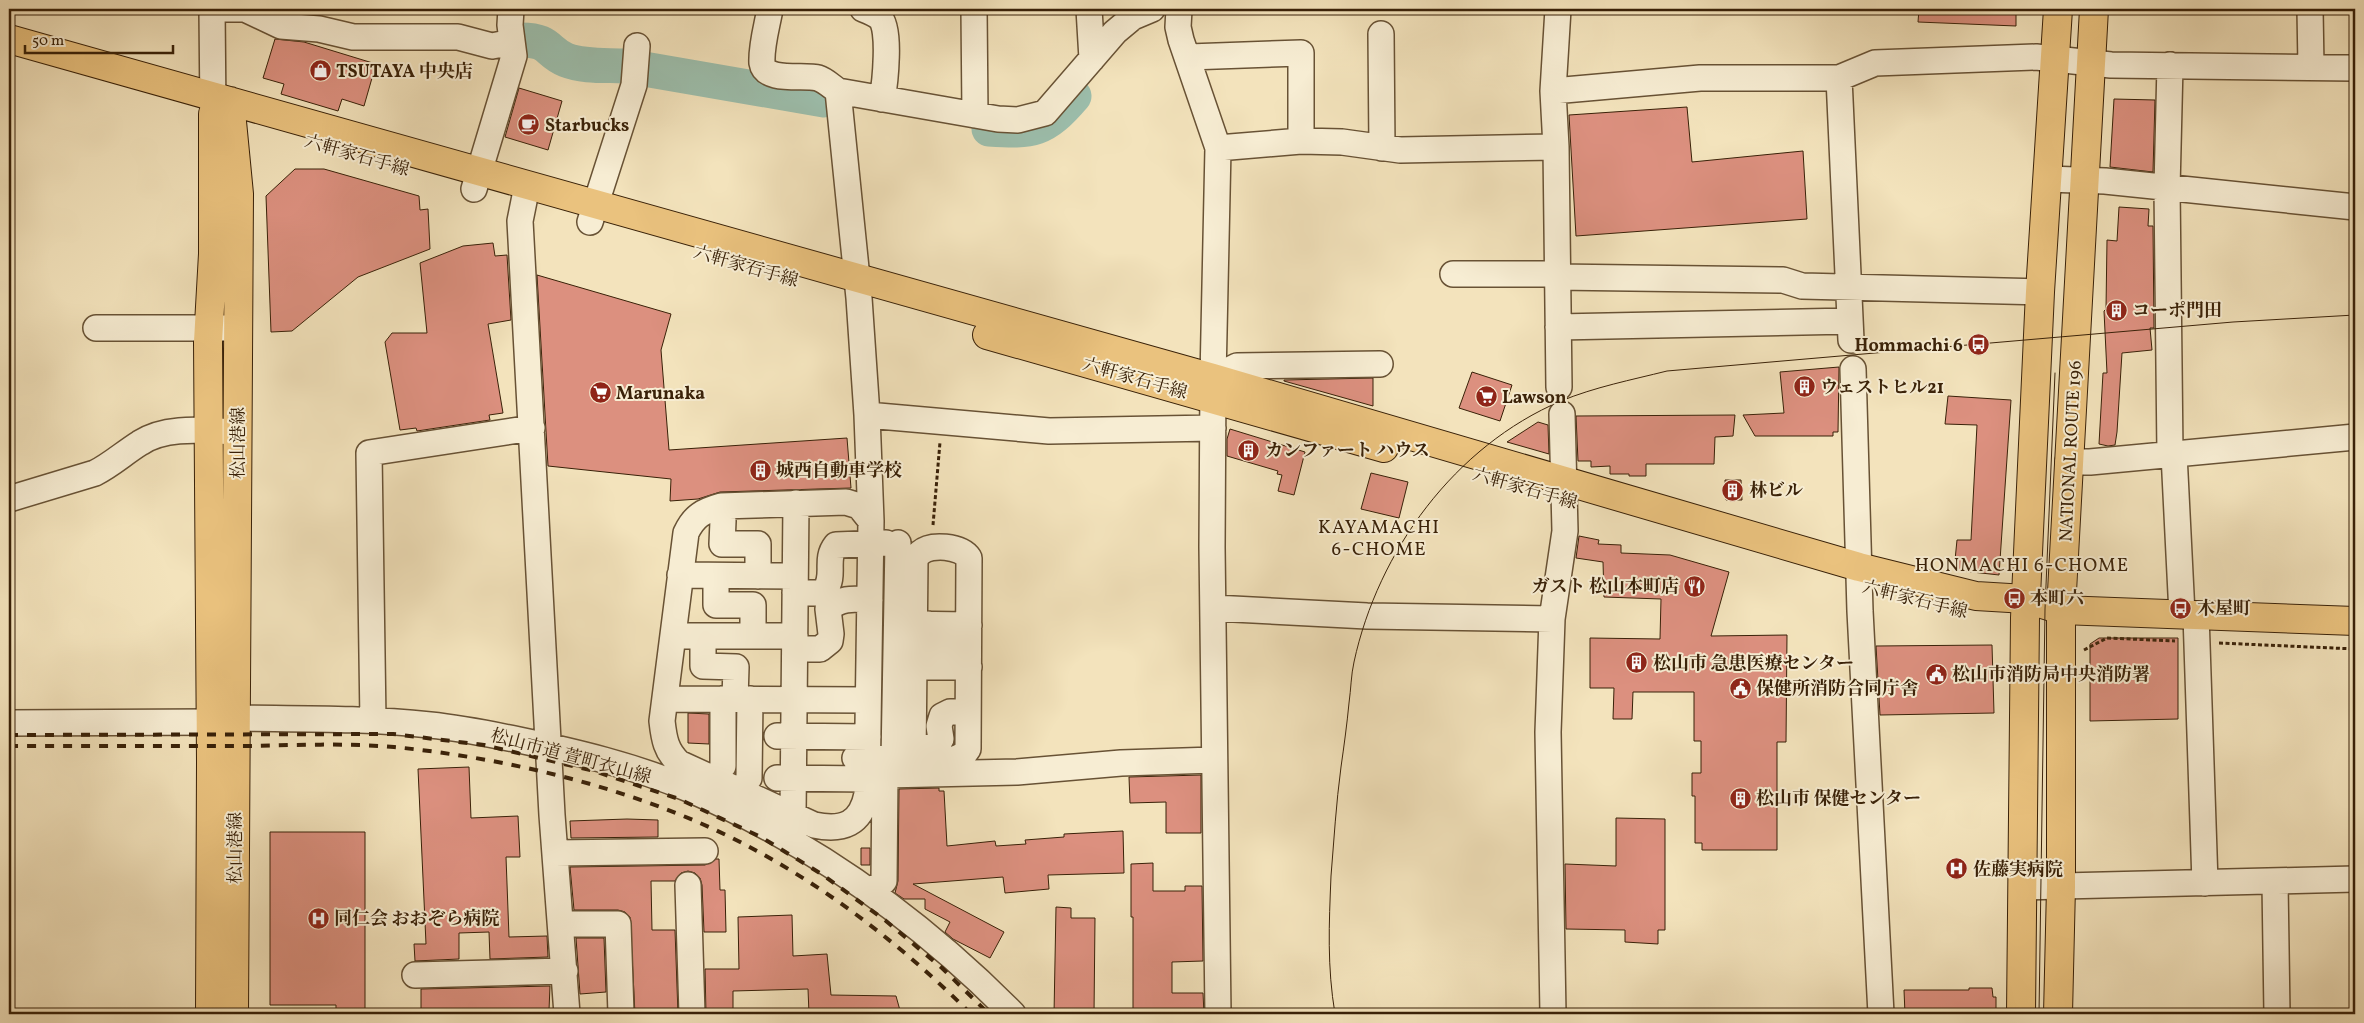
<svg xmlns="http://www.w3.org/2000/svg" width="2364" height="1023" viewBox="0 0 2364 1023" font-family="Vollkorn,'Noto Serif JP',serif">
  <rect width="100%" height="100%" fill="#f3e3bc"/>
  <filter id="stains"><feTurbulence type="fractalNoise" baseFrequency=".004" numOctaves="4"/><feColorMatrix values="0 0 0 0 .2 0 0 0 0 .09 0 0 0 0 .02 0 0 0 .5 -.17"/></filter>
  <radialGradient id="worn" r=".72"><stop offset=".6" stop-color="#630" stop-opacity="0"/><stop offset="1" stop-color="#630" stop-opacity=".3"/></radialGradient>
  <path fill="#b7c493" stroke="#78724e" d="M2351,734H2355V871H2352Z"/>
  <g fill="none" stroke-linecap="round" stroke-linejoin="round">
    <path stroke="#9cbeac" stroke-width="35" d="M521,40C551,40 546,52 566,60C584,67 606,65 625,66
      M644,69L824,100
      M989,129C1033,132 1044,131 1074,96"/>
  </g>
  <path fill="#dc907f" stroke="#392108" d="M1919,9H2016V26L1918,22Z
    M275,39L304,42L376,64L364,106L342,99L338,111L281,94L284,84L263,78Z
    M519,88L562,101L548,150L505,137Z
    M2114,99L2155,100L2153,172L2110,167Z
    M1687,107L1692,162L1803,151L1807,219L1576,236L1569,115Z
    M295,169H324L419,196L420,210L428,209L430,249L358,277L292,331L271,332L266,196Z
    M2119,207L2149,209L2148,226H2153L2154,328H2150L2152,350L2122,353L2117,432L2115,445L2108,446L2099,444L2103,373H2107L2104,311L2106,309L2107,240L2117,241Z
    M493,243L495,256L507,255L511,320L488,324L503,413L489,415L490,420L417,431L416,428L400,430L385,342L392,333H427L420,263L463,246Z
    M537,275L671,314L661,350L669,450L847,438L851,488L720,492L698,499L670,501L671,479L548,466Z
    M1839,367L1838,432H1833V436H1755L1743,415L1784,413L1780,372Z
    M1472,372L1512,385L1500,421L1459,408Z
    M1373,378V406L1284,381V380Z
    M1948,396L2011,400L1999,575L1954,570L1957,540H1971L1977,425L1945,424Z
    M1735,415L1733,436L1715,437L1714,464H1646V476H1629V474H1610V466L1591,467V461H1578L1576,416Z
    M1538,422L1548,425L1549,454L1507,442Z
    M1230,429L1305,452L1294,495L1278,491L1282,475L1277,474L1278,471L1227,456V439Z
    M1371,473L1408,482L1399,518L1361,509Z
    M1725,480H1741L1742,500H1726Z
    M1579,536L1599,540L1598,544L1621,545V553L1670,555L1729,572L1711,636L1787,635L1786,742H1777V850H1702V843H1695V796H1692V773H1701V741H1694V692H1633L1632,719H1613L1614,688H1590V638L1660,639L1661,599L1604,597L1603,562L1576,558Z
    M2099,638H2178V719L2090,721V644Z
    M1992,645L1994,713L1880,715L1876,646Z
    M688,713L709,714V744L688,743Z
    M469,767L471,818L518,816L520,857H506L509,937L547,936L548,957L490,959L489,932L459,933V959L415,961L414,944H426L418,769Z
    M1201,775V833H1166V802L1130,803L1129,777Z
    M939,788V791H944L947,846L995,841L996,846L1026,844L1025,840L1064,837V834L1123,831L1124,873L1048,875L1049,889L1005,893L1003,877L913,884L1004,932L990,958L953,939L945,932L950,922L925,909V899H904L895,893L898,881L899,789Z
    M1616,818L1665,819V930H1658V944L1625,942V930L1566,929L1565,864L1616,866Z
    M627,819L658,820V837L571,838L570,821Z
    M270,832H365V1014H336V1005H270Z
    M861,848H870V865H861Z
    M716,859H719L720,890H725L726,932H704L702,885L700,878L695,873L688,871L681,873L675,881H651L652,930H675L678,1014H635L630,917L625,912L618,910H574L570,867L705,865Z
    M1153,863V891H1185V886H1202L1203,961L1172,962V993H1203L1204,1014H1133V917H1131V864Z
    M1056,907L1071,908V918H1095L1094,1014H1054Z
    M792,915L793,956L827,954L831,995L896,996L901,1014H809L808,989L733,991V1014H706L705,969H739L738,917Z
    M576,938H604L606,992L580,994Z
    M550,986L549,1010L421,1011V989Z
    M1969,988H1992L1993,997H1996V1014H1905L1904,990H1969Z"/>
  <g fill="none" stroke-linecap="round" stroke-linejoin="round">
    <defs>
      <path id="minor" d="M212,9H245L281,26L319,29L353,37H458L492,46L512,42
        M212,9L213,114
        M770,9C767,26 761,46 762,63C765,83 805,74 818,78C825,80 832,87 838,91L998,119L1018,120L1045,113L1115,32L1133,17L1152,9
        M863,9C868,11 876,14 880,18C891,28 885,84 882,99
        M974,9L975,115
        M1089,9L1092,59
        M1179,9L1178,27L1181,40L1218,148L1213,378L1212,547L1218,1014
        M1558,9L1553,91L1556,147L1559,387
        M2310,9L2311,67
        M1381,34L1382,148
        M1189,57L1301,53V141
        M1839,78L1851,340
        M838,91L859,298L867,415L1049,431L1213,428
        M1553,91L1700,78H1839L1875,63L2036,57L2111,65L2355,68
        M1218,148L1301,141L1342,142L1400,150L1556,147
        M2047,179L2105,181L2355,207
        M527,186L520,221L552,815L567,1014
        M474,189L514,56L510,25L511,9
        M590,222L634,85L637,46
        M1453,274H1556
        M1556,277L1783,280L1802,286L2040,292
        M1558,327L1850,321
        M96,328H239
        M1853,369L1860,611L1881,1014
        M1213,378L1237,366L1380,364
        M867,415L871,521L867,794C861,824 843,831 814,825L679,763C666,751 664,739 662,721L686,533C694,516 703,511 721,506L846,502L859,506L871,521
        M2170,454L2167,188L2170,65
        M2174,454L2182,614
        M2068,462H2090L2355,437
        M9,499L95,473C111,465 124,453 140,443C167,425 207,431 238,432
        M723,521L722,544H758V576
        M680,575L795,576
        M716,576V605H753V636
        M795,593H818L825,590C836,575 824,560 836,545L886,543
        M1214,608L1367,616L1552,619
        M2196,615L2205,883
        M899,624L969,625
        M928,624V646H958V667
        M673,636H795
        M703,636V666L736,667L735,699
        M795,649H820L830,641L831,634L828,609C841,597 854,599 870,600
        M914,667H969
        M665,699L868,700
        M236,718C300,719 365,718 430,725C460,728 490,734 519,740C576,752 635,766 689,789C811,842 920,920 1013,1014
        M373,721L369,453L532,428
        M9,723L211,722
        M777,736L868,737
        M913,748L935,747L941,739L939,726L942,716L950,712H968
        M855,758L913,759L915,560C917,557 917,555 920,553C931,543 961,546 969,558L968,749C958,766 931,759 913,759
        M894,759L898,543
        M723,766V699
        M749,778L750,699
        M777,778L867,779
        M793,815L796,503
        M555,853L705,851
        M2275,883L2277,1014
        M688,885L692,1014
        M2022,887L2355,879
        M871,892L884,881L885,775L1017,772L1121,763L1214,760
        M561,924H618L621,1014
        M415,975L565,971
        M1553,1014L1548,732L1552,619L1565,531L1562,414"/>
      <path id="major" d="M9,39L1213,378L1859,567L1976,596L2026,599L2061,610L2355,621
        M230,101L239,194L234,1014
        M987,335L1384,448
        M210,1014L211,762L208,342L213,254V114"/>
      <path id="highway" d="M2021,1014L2025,618L2040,292L2058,9
        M2058,1014L2061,887V610L2094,9"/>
    </defs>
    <use href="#minor" stroke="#685235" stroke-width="28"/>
    <use href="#major" stroke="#392108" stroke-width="30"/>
    <use href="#highway" stroke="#392108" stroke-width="30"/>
    <path stroke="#392108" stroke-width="3" stroke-dasharray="4 2.5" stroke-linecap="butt" d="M933,525L940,442
      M2219,643L2355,649
      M2084,650L2107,638L2175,641"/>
    <use href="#minor" stroke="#f7edd3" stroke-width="25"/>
    <use href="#major" stroke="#eac27e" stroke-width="28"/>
    <use href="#highway" stroke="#eac27e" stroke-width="28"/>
    <path stroke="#392108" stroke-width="1" d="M1335,1014C1327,966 1329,925 1331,876C1334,840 1336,804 1341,767C1344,746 1347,724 1349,703C1351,689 1351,675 1354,662C1378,551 1455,446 1561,401C1595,387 1631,380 1667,371L2233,322L2355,315
      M2039,1014L2045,609L2055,373"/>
    <path stroke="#392108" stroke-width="4" stroke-dasharray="9 9" stroke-linecap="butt" d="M9,735L393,734L484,745L594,771L679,799L761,837L823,875L886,921L942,968L989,1014
      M9,746C89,746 168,746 248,746C296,745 346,743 394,747C515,759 650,792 757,851C836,894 908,951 971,1014"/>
  </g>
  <defs>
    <symbol id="shop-disc" viewBox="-11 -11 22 22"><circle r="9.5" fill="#8f2418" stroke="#f7edd3"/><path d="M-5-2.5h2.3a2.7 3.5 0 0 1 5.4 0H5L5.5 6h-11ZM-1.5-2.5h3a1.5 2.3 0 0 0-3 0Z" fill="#fff"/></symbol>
    <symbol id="cafe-disc" viewBox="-11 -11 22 22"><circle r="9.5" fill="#8f2418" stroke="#f7edd3"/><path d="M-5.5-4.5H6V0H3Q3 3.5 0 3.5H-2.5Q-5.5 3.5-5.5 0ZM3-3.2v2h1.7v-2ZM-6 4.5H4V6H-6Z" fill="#fff"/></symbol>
    <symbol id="building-disc" viewBox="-11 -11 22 22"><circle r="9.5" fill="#8f2418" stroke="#f7edd3"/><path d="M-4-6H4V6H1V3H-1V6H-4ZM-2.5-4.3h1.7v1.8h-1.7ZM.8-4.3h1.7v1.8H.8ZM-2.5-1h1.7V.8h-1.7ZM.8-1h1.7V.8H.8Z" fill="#fff"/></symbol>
    <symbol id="bus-disc" viewBox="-11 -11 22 22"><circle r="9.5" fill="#8f2418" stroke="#f7edd3"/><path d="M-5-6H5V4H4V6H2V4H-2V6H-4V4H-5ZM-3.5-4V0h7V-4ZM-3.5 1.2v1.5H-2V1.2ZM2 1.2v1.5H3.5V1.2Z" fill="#fff"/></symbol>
    <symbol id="supermarket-disc" viewBox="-11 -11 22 22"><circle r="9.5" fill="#8f2418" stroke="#f7edd3"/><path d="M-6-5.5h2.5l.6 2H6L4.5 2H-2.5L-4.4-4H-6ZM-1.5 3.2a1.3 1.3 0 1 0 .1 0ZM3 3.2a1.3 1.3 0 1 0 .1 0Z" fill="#fff"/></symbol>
    <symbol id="restaurant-disc" viewBox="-11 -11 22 22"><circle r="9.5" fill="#8f2418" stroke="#f7edd3"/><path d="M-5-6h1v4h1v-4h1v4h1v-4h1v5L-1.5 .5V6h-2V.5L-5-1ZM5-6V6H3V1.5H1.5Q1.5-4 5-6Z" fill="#fff"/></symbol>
    <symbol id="civic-disc" viewBox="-11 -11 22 22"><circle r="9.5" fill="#8f2418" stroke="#f7edd3"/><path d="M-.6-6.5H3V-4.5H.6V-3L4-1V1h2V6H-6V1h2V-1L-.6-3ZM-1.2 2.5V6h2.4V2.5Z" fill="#fff"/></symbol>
    <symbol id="hospital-disc" viewBox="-11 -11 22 22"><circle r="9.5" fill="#8f2418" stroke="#f7edd3"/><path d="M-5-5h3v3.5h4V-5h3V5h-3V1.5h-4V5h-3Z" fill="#fff"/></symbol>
  </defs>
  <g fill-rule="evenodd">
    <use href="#shop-disc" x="308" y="58" width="25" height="25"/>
    <use href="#cafe-disc" x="516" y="112" width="25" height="25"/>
    <use href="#building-disc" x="2104" y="298" width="25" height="25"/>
    <use href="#bus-disc" x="1966" y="332" width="25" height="25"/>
    <use href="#building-disc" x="1792" y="374" width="25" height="25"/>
    <use href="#supermarket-disc" x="588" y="380" width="25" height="25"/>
    <use href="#supermarket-disc" x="1474" y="384" width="25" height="25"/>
    <use href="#building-disc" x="1236" y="438" width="25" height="25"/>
    <use href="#building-disc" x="748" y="458" width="25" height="25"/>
    <use href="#building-disc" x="1720" y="478" width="25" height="25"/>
    <use href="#restaurant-disc" x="1682" y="574" width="25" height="25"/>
    <use href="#bus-disc" x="2002" y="586" width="25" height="25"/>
    <use href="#bus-disc" x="2168" y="596" width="25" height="25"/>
    <use href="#building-disc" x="1624" y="650" width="25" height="25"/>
    <use href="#civic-disc" x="1924" y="662" width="25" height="25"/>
    <use href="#civic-disc" x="1728" y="676" width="25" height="25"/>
    <use href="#building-disc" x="1728" y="786" width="25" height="25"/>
    <use href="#hospital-disc" x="1944" y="856" width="25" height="25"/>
    <use href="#hospital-disc" x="306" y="906" width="25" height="25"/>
  </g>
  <g text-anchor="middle" stroke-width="4" stroke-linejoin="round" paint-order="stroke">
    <g font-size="18" font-weight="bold" fill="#392108" stroke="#f7edd3" text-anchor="start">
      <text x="336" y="77">TSUTAYA 中央店</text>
      <text x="545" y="131">Starbucks</text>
      <text x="2132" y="316">コーポ門田</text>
      <text x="1963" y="351" text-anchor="end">Hommachi 6</text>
      <text x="1820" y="393">ウェストヒル21</text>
      <text x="616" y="399">Marunaka</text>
      <text x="1502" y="403">Lawson</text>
      <text x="1265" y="456">カンファート ハウス</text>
      <text x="776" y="476">城西自動車学校</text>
      <text x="1749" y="496">林ビル</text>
      <text x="1679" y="592" text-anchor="end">ガスト 松山本町店</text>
      <text x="2030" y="604">本町六</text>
      <text x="2197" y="614">木屋町</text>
      <text x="1653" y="669">松山市 急患医療センター</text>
      <text x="1952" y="680">松山市消防局中央消防署</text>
      <text x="1756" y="694">保健所消防合同庁舎</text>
      <text x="1756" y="804">松山市 保健センター</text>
      <text x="1973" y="875">佐藤実病院</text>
      <text x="334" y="924">同仁会 おおぞら病院</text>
    </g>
    <g font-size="18" fill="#392108" stroke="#f7edd3">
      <text transform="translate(357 155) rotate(16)" y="6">六軒家石手線</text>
      <text transform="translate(746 266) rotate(16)" y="6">六軒家石手線</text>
      <text transform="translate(1135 378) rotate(16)" y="6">六軒家石手線</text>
      <text transform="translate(238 443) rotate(-90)" y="6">松山港線</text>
      <text transform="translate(2070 451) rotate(-87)" y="6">NATIONAL ROUTE 196</text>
      <text transform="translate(1525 488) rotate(16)" y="6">六軒家石手線</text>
      <text transform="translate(1915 599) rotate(14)" y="6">六軒家石手線</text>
      <text transform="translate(571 756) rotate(15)" y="6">松山市道 萱町衣山線</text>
      <text transform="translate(235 848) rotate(-90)" y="6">松山港線</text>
    </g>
    <g font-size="19" letter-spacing="1" fill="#392108" stroke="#f7edd3">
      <text x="1379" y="533">KAYAMACHI<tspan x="1379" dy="22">6-CHOME</tspan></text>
      <text x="2022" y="571">HONMACHI 6-CHOME</text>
    </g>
  </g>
  <rect width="2364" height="1023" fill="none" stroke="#f3e3bc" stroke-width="30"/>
  <rect x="10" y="10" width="2344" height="1003" fill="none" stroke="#392108" stroke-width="2.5"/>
  <rect x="15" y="15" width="2334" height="993" fill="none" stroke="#392108"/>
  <path d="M25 45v8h148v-8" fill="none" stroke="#392108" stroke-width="2.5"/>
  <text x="32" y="45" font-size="15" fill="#392108" stroke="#f7edd3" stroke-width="4" paint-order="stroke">50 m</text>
  <rect width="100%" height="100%" filter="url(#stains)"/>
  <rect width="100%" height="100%" fill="url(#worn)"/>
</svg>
